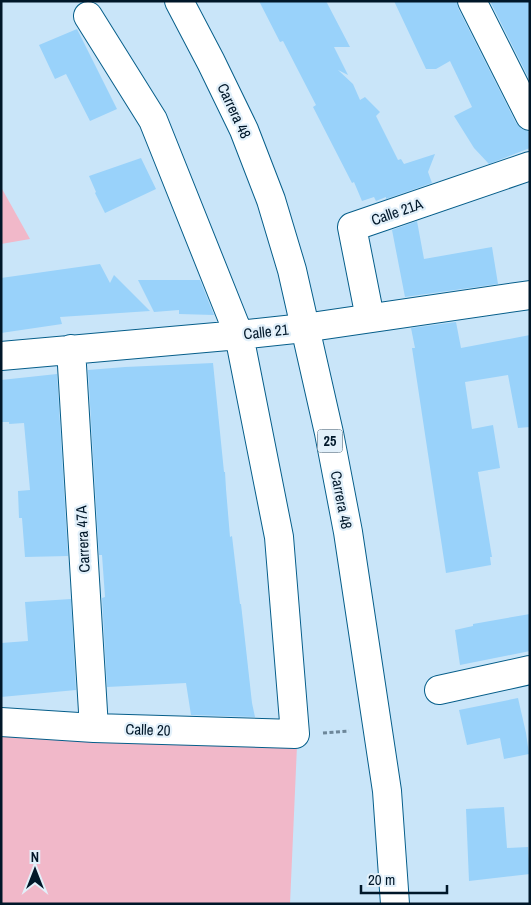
<svg xmlns="http://www.w3.org/2000/svg" width="531" height="905" viewBox="0 0 531 905" font-family="'Archivo Narrow',sans-serif">
  <rect width="100%" height="100%" fill="#c9e5f9"/>
  <path fill="#f1b8c9" d="M1,187L30,239L1,244Z
    M1,732L297,746L290,904H1Z"/>
  <path fill="#99d2fa" d="M259,1H326L350,47H334L348,75L338,70L353,84L360,100L365,97L380,112L376,116L398,160L401,159L404,164L435,154L428,172L432,183L386,199V197L376,201L374,197L362,201L354,182L352,183L313,107L316,105L283,41L280,42Z
    M394,1H457L458,8L516,123L522,129L530,132V148L489,164L474,148L454,116L472,107L450,61L436,69H426Z
    M490,1H530V81Z
    M77,29L117,109L90,121L66,74L55,79L39,45Z
    M141,158L156,189L105,213L95,193L96,192L89,176Z
    M417,221L424,259L492,247L498,284L405,297L392,230Z
    M100,264L110,283L114,275L150,311L60,317L62,324L1,333V278Z
    M138,280H200L214,315L179,314V310L154,312Z
    M456,322L461,348L530,335V427L518,428L508,375L465,382L472,429L493,425L500,468L478,472L492,557H490L491,565L446,573L412,348H415L411,328Z
    M213,363L224,472H225L226,489L230,537L232,536L240,604H241L252,703L255,717L191,715L186,683L107,687L102,598L105,597L102,555H99L88,370L125,367Z
    M57,374L68,556L25,557L22,518H19L18,491L30,490L24,423L9,424V422H1V380Z
    M71,599L76,690L1,697V643L28,641L25,602Z
    M530,614V651L460,665L455,630L473,626V624Z
    M518,698L526,733L529,754L504,759L500,738L467,745L459,710Z
    M504,807L507,848L528,847L530,874L469,881L466,809Z"/>
  <g fill="none" stroke-linecap="round" stroke-linejoin="round">
    <defs>
      <path id="minor" d="M472,1L530,116
        M370,318L352,227L530,166
        M71,349L94,728
        M1,356L239,335L304,328L530,295
        M439,690L530,670
        M1,722L94,728L295,734L279,537L239,335L153,120L88,16"/>
      <path id="trunk" d="M179,1L211,62L244,130L271,200L292,270L329,433L348,532L387,791L395,904"/>
    </defs>
    <use href="#minor" stroke="#065e8a" stroke-width="30"/>
    <use href="#trunk" stroke="#065e8a" stroke-width="30"/>
    <path stroke="#6d879a" stroke-width="3" stroke-dasharray="4 2.5" stroke-linecap="butt" d="M323,733L349,731"/>
    <use href="#minor" stroke="#fff" stroke-width="28"/>
    <use href="#trunk" stroke="#fff" stroke-width="28"/>
  </g>
  <g text-anchor="middle" stroke-width="4.5" stroke-linejoin="round" paint-order="stroke">
    <rect fill="#e2f0fa" stroke="#445868" stroke-width="1" x="317.5" y="429.5" width="25" height="23" rx="4"/>
    <g font-size="14" font-weight="bold" fill="#001729">
      <text x="330" y="446">25</text>
    </g>
    <g font-size="15" fill="#001729" stroke="#e2f0fa">
      <text transform="translate(234 111) rotate(65)" y="5">Carrera 48</text>
      <text transform="translate(397 212) rotate(-19)" y="5">Calle 21A</text>
      <text transform="translate(266 332) rotate(-6)" y="5">Calle 21</text>
      <text transform="translate(341 500) rotate(79)" y="5">Carrera 48</text>
      <text transform="translate(83 539) rotate(-93)" y="5">Carrera 47A</text>
      <text transform="translate(148 730) rotate(2)" y="5">Calle 20</text>
    </g>
  </g>
  <rect width="531" height="905" fill="none" stroke="#001729" stroke-width="5"/>
  <g transform="translate(35 870)" stroke="#e2f0fa" stroke-width="4" paint-order="stroke">
  <path d="M0-4L9 19L0 12L-9 19Z" fill="#001729"/>
  <text y="-8" font-size="14" font-weight="bold" text-anchor="middle" fill="#001729">N</text>
  </g>
  <path d="M361 885v8h86v-8" fill="none" stroke="#001729" stroke-width="2.5"/>
  <text x="368" y="885" font-size="15" fill="#001729" stroke="#e2f0fa" stroke-width="4" paint-order="stroke">20 m</text>
</svg>
